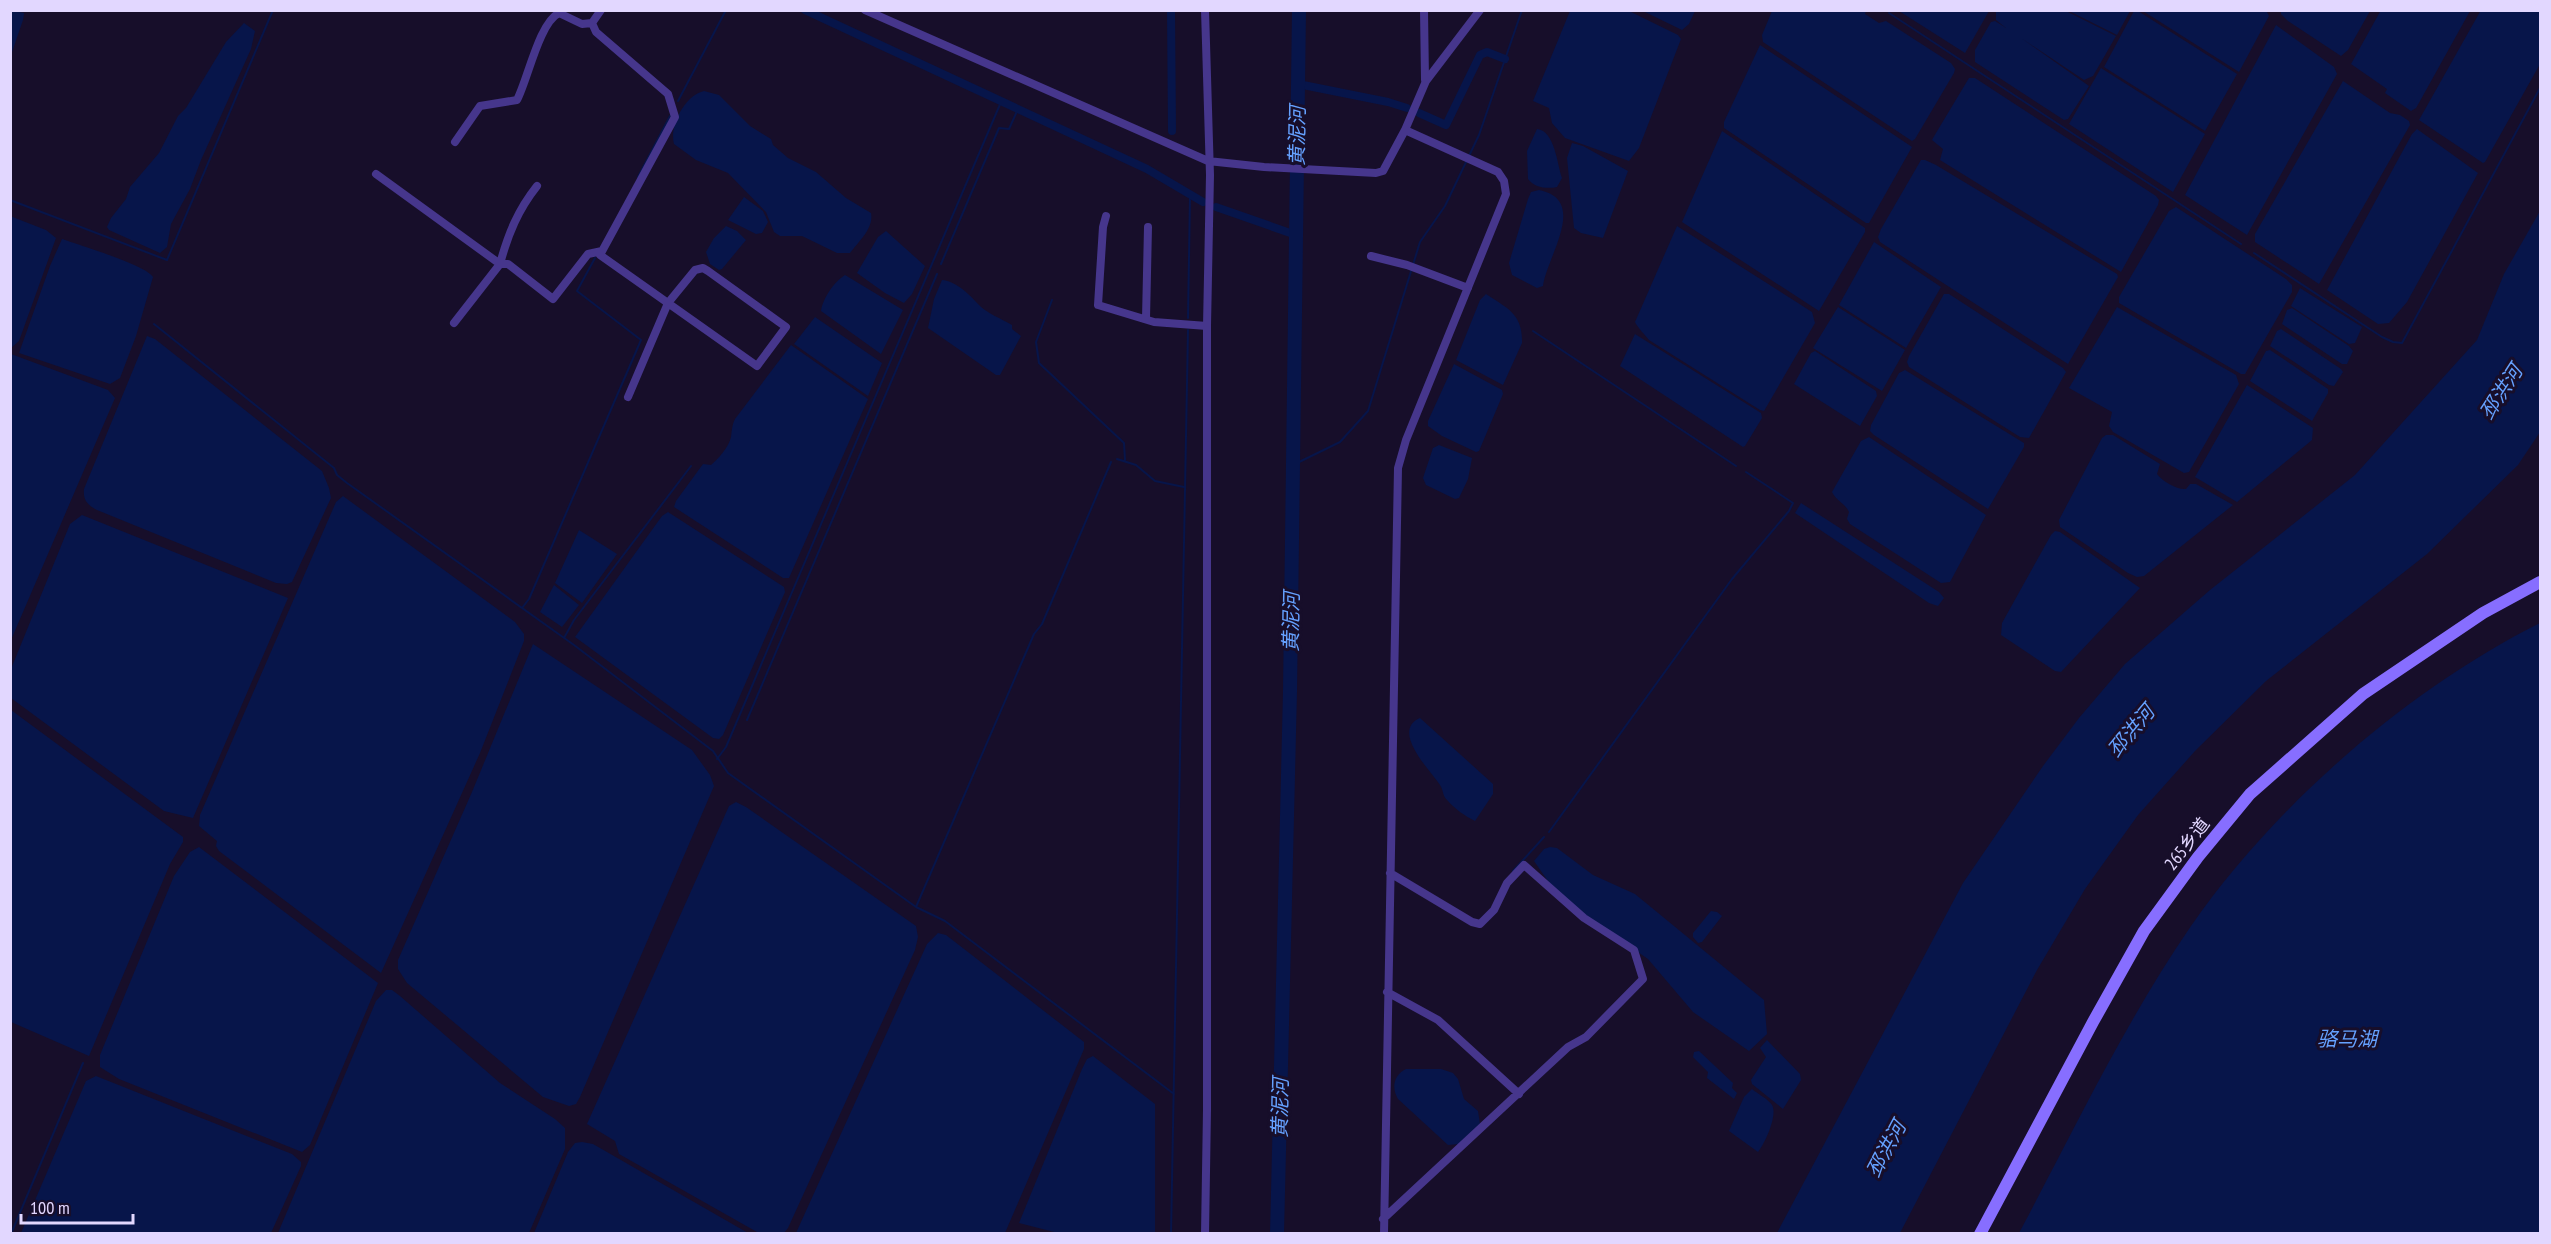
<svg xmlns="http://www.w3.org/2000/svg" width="2551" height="1244" viewBox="0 0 2551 1244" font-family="'PT Sans Narrow','Noto Sans SC',sans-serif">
  <rect width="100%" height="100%" fill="#170e2a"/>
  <path fill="#07154a" d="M11,10L24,13L23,20L11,55Z
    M2266,10L2269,16L2239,72L2143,11Z
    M2381,10L2470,11L2420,101L2416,108L2411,111L2385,93L2387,89L2351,64Z
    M2481,10L2540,11V64L2485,162L2483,163L2419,120Z
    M1570,11H1629L1678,35L1681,39L1639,148L1629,161L1565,138L1552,123L1549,108L1533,101Z
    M1643,11H1695L1689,24L1682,30Z
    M1772,11H1866L1865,14L1879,23L1886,21L1951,63L1955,69L1954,73L1915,139L1912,141L1763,42L1762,35Z
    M1899,11H1989L1965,53Z
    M1996,11H2066L2116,36L2093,76L2084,80L2021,38L2089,86L2068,119L2064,120L1975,62V50L1991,22L1995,21L2006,28L1996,20Z
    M2069,11H2130L2117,35Z
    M2134,11H2138L2237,74L2205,131L2104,67Z
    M2281,11L2370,10V11L2348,50L2341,56L2288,21L2281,14Z
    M244,23L255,31L251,49L201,160L190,189L171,224L167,247L160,253L109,230L107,227L111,218L126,199L130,187L159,153L178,116L186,108L226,42Z
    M2276,25L2334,67L2337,74L2247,235L2185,195Z
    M1760,45L1912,147L1869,223H1866L1724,128V122Z
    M2101,68L2205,134L2173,192L2069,124Z
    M1969,78H1975L2156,196L2159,200L2158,205L2121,272L1940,160L1943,149L1932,140L1933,138Z
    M2343,81L2390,113L2400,115L2409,121L2410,125L2319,284L2255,242V234Z
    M704,91L719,95L750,126L771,139L773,145L788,158L816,172L846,198L871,213C874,228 859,241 850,253H837L802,236H780L774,232L766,212L728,173L696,160L674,144C669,126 685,95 704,91Z
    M1537,129C1555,131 1557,164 1562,178L1557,187C1547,189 1535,188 1528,179L1527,151Z
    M2417,129L2478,173L2407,302L2389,323L2378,324L2327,290L2412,134Z
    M1722,131L1865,228V232L1819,311L1682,222Z
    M1572,143L1583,146L1628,171L1603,238L1581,233L1574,228L1567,158Z
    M1921,160H1925L1936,165L2117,274L2118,277L2068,364L1880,242L1878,237L1881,229Z
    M1539,190C1589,200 1547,256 1543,286L1537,288L1512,275L1509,263L1528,199L1531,192Z
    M744,197L763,211L768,222L762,233L756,234L728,220Z
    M2176,207L2286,279L2292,285V292L2245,374H2241L2119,303V297L2169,211Z
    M2540,211V432L2518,465L2427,554L2266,681L2195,751L2138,815L2085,889L2037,970L1900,1233H1777L1963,883L2043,766L2079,718L2125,664L2210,590L2355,475L2477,340L2504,274Z
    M10,216L46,230L56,238L19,341L11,348Z
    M726,226L737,231L746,240L722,269L719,270L710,264L706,252L714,238Z
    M1677,226L1812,312L1815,323L1764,411L1760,410L1649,340C1646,336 1637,327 1635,322Z
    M886,231L925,266L912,294L904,303L885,293L857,273L878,237Z
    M62,239C79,245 146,265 153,277L136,336L120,378L110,384L19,353L50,266Z
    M1874,242L1941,287L1906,348L1839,305Z
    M845,275L903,310L881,354L821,311C823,298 834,282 845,275Z
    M942,280C956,281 970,295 978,304C986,313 1002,319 1012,325V329L1021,336L1000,375H996L928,328L934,299Z
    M2300,288L2362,327L2355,343L2349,344L2291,306Z
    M1486,294C1507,308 1523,314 1522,343L1503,385L1456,360L1480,300Z
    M1944,294H1949L2063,368L2066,372L2029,438L2020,437L1909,367L1907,362L1909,356Z
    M1838,307L1905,350L1882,391L1813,348Z
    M2117,307L2236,375L2239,384L2189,472L2184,473L2113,432L2109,426L2112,412L2069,388Z
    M2292,308L2349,346L2353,351L2347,364H2342L2282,324L2287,310Z
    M815,317L882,363L868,396L794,344Z
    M2281,329L2341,369L2343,372L2334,386L2329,385L2270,346L2277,331Z
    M1635,334L1761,413L1762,418L1745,446L1743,447L1620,366Z
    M147,336L155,339L322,471L329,488L331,498L292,582L287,584L276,583L97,510C87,505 83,500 84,489Z
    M791,345L868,399L789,578H783L674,507L676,501L703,464L711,465C718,459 729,447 731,437C732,430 732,425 735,419Z
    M2270,350L2328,389V393L2312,421L2250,381L2266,351Z
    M1815,351L1876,391L1877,396L1860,426L1794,384L1811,353Z
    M11,354L108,390L115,398L11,640Z
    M1454,364L1502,390L1503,394L1479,451L1476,452L1442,436L1428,426V421Z
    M1905,370L2024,443V447L1988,509L1874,435L1870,431L1871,425L1899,373Z
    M2247,385L2313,428L2312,440L2237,502L2195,477Z
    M2106,435H2113L2160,464L2157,474C2162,481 2177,490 2186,489L2190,484H2196L2233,505L2144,576L2137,577L2128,573L2060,527L2059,520L2102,438Z
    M1869,437L1986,515L1950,582L1941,583L1850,524L1847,519L1849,512C1846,504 1836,501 1832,492L1861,441Z
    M1439,445L1472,458L1468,479L1459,498L1455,499L1426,485L1423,478L1433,448Z
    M343,496L515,622L524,634V641L480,753L381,973L219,851L216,846L217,841L199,826L200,815L336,502Z
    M1801,503L1939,592L1944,598L1938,606L1929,603L1795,513Z
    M668,512L784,587L785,592L723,735L719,739L713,738L575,637L662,516Z
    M82,515L288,598L193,818L164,811L11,698V669L70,524Z
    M579,530L617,554L582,603L555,583Z
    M2055,531L2060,532L2140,588L2061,672L2055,671L2001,635L2002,623L2051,535Z
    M554,585L579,605L562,627L540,612Z
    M2540,623V1233H2019C2074,1130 2125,1022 2191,926C2276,804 2408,689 2540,623Z
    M533,644L692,750L710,775L714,786L580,1097L576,1104L569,1106L543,1097L407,983L398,969V960L472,792Z
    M11,710L183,837V842L170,864L89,1056L11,1022Z
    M1420,718L1493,784V794L1475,821C1465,816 1455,809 1448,801C1442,796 1444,791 1440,785C1431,771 1390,731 1420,718Z
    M736,802L746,807L916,926L918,937L915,950L788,1228L784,1233L757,1232L619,1154L615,1141L587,1124L729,806Z
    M199,847L378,983L310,1145L302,1152L119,1079L100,1067V1055L174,876L190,852Z
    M1550,847L1557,848L1593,875L1635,894L1764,1000L1767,1034L1749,1051L1693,1012L1648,959L1586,916L1550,884L1534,861L1544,849Z
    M1711,911L1717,912L1722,916L1702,942L1698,943L1693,937V933Z
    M938,933L946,935L1084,1042V1049L1005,1233H796L927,944Z
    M386,990H392L400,996L500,1083L555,1119L565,1128V1149L529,1233H278L376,1001Z
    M1767,1040L1800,1074L1801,1080L1783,1109L1752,1084L1751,1080L1766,1057L1760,1048Z
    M1699,1051L1733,1083L1732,1088L1737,1093L1734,1099L1707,1078L1708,1072L1693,1057L1694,1052Z
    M1093,1056L1155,1104V1233H1058L1019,1223L1082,1069L1087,1059Z
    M1406,1069H1441L1453,1073L1458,1079L1464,1099L1478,1111L1480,1124L1459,1144L1448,1145L1398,1099C1391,1087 1394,1075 1406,1069Z
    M96,1076L292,1154L301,1162V1166L271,1233H21L86,1081Z
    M1752,1089C1758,1094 1768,1099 1772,1105C1778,1115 1765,1143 1758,1152L1729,1131L1744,1097Z
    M582,1142L593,1144L748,1233H534L568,1152L575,1143Z"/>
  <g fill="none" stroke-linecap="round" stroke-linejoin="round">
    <path stroke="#07154a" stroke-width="2" d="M1889,13L2241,244
      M678,101L726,10
      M638,177L670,116
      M10,200L167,260L273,10
      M2254,253L2382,337L2393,342L2402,343L2540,88
      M941,264L999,128L1009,129L1018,109
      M1052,300L1036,342L1039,363L1124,443L1125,460
      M1188,318L1190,196
      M154,324L334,468L337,475L347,483L574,645L713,751L728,773L916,907L945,921L1174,1094
      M1533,331L1736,466
      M1117,459L1136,465L1155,481L1184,487
      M1293,465L1340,442L1368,411L1420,242L1445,206L1479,135L1522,10
      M522,608L529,599L641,340L577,291L595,258
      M564,638L574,620L691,466
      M747,720L937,274
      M717,759L726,747L1001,102
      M1549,832L1732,579L1789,511L1793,503L1746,472
      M1513,871L1544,837
      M916,907L1034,634L1042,624L1111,462
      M11,1234L83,1063
      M1171,1234L1188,330"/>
    <path stroke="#07154a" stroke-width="8" d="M805,10L1147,169L1203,202
      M1171,10L1172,131
      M1298,84L1388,102L1407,108
      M1419,113L1446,125L1480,55L1487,52L1505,59
      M1216,207L1296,235"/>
    <path stroke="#07154a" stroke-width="14" d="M1277,1234L1290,691L1299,10"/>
    <path stroke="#46368c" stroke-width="8" d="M865,10L1208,161L1264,167L1376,173L1383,171L1405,130
      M1424,10L1425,80
      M592,23L596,32L668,94L675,117L600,255L757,366L786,327L708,271L703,268L695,270L668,303L628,397
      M455,142L480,106L517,100C528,79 539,23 559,13L582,24L592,23L601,10
      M376,174L500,264C508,234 518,210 537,186
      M1106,216L1103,227L1098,305L1154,322L1207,326
      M1371,256L1407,265L1468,288
      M1146,319L1148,227
      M454,323L500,264H508L553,299L588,254L602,251
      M1387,992L1438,1020L1519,1094
      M1383,1219L1568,1047L1586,1037L1643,979L1634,950L1584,918L1524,865L1507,883L1494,910L1480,924L1472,922L1390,873
      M1205,1234L1207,1110V326L1210,175L1205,10
      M1384,1234L1398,468L1406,440L1506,194L1504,181L1498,172L1405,130L1426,81L1480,10"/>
    <path stroke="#876eff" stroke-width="12" d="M1980,1234L2093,1022L2144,931L2198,857L2250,794L2363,694L2483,613L2540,582"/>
  </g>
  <g text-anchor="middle" stroke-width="6" stroke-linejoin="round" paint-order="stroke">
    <g font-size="18" fill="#e2d7ff" stroke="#170e2a">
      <text transform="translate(2187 844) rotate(-52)" y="6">265乡道</text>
    </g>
    <g font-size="20" font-style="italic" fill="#65a1ff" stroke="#170e2a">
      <text transform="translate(1297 136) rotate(-89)" y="7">黄泥河</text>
      <text transform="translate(2501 392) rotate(-57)" y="7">邳洪河</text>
      <text transform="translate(1291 622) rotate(-89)" y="7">黄泥河</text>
      <text transform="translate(2131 731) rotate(-50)" y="7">邳洪河</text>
      <text x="2347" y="1046">骆马湖</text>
      <text transform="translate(1280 1108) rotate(-89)" y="7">黄泥河</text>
      <text transform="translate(1886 1149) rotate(-62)" y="7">邳洪河</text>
    </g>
  </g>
  <rect width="2551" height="1244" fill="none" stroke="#e2d7ff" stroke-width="24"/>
  <path d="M21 1214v9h112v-9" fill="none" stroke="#e2d7ff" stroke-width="3"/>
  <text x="30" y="1214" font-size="18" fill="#e2d7ff" stroke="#170e2a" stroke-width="4.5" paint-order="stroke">100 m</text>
</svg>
